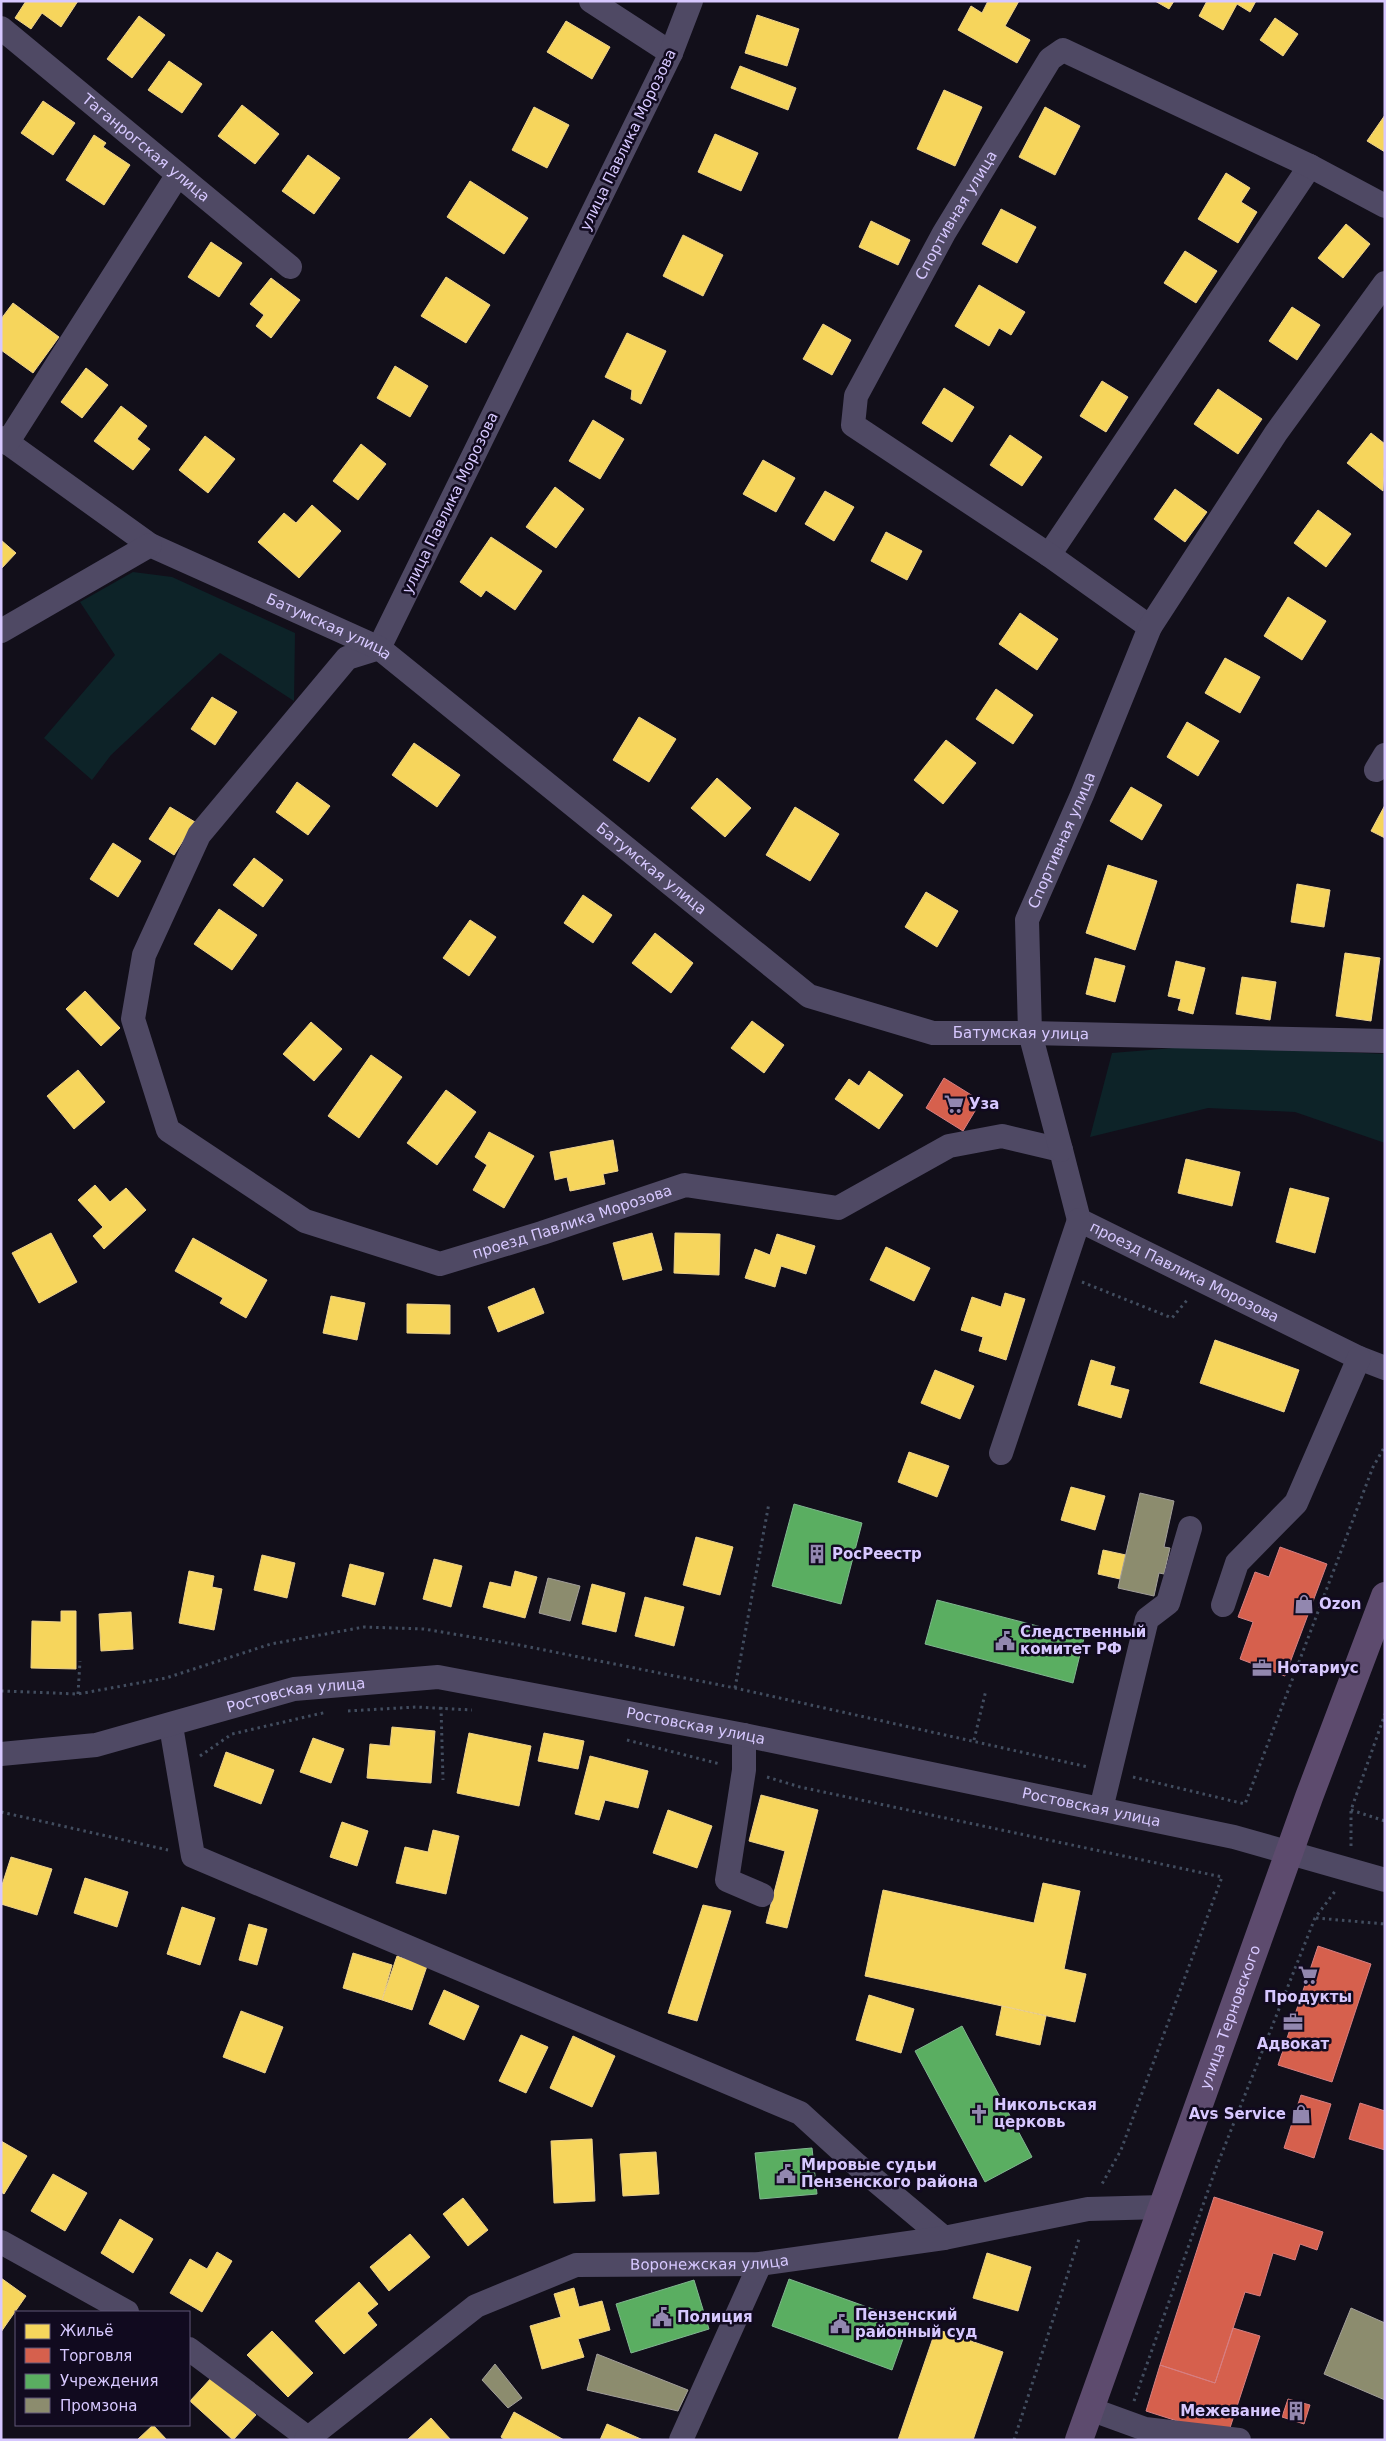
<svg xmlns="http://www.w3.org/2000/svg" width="1386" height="2441" viewBox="0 0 1386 2441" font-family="'DejaVu Sans',sans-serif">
  <rect width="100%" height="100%" fill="#120f1a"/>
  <path fill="#0d2328" d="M133,572L172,577L295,633L294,701L220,653L111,755L92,780L44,738L115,655L80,602Z
    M1198,1046L1385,1054V1143L1295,1112L1208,1108L1090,1137L1112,1053Z"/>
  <path fill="#f6d55c" stroke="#edd18d" d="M26,1H78L61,27L42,13L31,29L15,18Z
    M988,1H1019L1005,26L1030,40L1017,63L958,30L971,6L982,13Z
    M1155,1H1174L1169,9Z
    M1207,1H1256L1250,12L1237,4L1223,30L1199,16Z
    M757,15L799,29L787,66L745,53Z
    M139,16L165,35L132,78L107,59Z
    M1275,18L1298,34L1283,56L1260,40Z
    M566,21L610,47L592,79L547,52Z
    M169,61L202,84L182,113L148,90Z
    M740,66L796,88L788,110L731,88Z
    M944,90L982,107L955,166L917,149Z
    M43,101L75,123L53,155L21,133Z
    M242,105L279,134L255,164L218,136Z
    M534,107L569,125L547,168L512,150Z
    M1045,107L1080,126L1055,175L1019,157Z
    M1385,115V152L1367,141Z
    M715,134L758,153L741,191L698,172Z
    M94,135L106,143L103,147L130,165L104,205L66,180Z
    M308,155L340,178L314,214L282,191Z
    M1226,173L1250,188L1241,202L1257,212L1238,243L1198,219Z
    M470,181L528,218L504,254L447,217Z
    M1001,209L1036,227L1017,263L982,244Z
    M871,221L910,240L898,265L859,247Z
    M1346,224L1370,244L1343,278L1318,258Z
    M683,235L723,255L703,296L663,276Z
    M211,242L242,263L219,297L188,277Z
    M1185,251L1217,271L1196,303L1164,283Z
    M446,277L490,305L466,343L421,316Z
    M271,278L300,300L271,338L256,326L264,315L250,304Z
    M979,285L1025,312L1011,335L999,328L989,346L955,326Z
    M13,303L59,337L33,373L1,350V319Z
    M1292,307L1320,325L1297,360L1269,341Z
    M823,324L851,340L832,375L803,359Z
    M627,333L666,351L641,404L631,399L632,390L605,377Z
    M395,366L428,386L410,417L377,398Z
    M86,368L108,385L82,418L61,402Z
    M1102,381L1128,397L1106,432L1080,416Z
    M944,388L974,407L952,442L922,423Z
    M1218,389L1262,419L1238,454L1194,424Z
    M121,406L147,426L137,439L150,449L133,470L94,441Z
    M593,420L624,439L600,479L569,461Z
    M1371,433L1385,444L1383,491L1347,463Z
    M1010,435L1042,457L1022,486L990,465Z
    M205,436L235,459L208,493L179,470Z
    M361,444L386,464L358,500L333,481Z
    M763,460L795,478L776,512L743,494Z
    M555,487L584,509L556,548L526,527Z
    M1175,489L1207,512L1185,542L1154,519Z
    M825,491L854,507L834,541L805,524Z
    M312,505L341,531L299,578L258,542L284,513L296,523Z
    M1318,510L1351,534L1326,567L1294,543Z
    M886,532L922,551L907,580L871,561Z
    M491,537L542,571L515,610L486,590L481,597L460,582Z
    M1,540L16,553L1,569Z
    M1288,597L1326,621L1302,660L1264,636Z
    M1020,613L1058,639L1037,670L999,644Z
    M1225,658L1260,677L1240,713L1205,693Z
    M996,689L1033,715L1013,744L976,719Z
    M212,697L237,712L215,745L191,729Z
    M639,717L676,739L649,782L613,760Z
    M1187,722L1219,741L1198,776L1167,757Z
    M946,740L976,763L943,804L914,780Z
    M414,743L460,775L437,807L392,775Z
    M717,778L751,808L725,837L691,808Z
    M297,782L330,806L308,835L276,812Z
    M1131,787L1162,805L1142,840L1110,821Z
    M1385,805V838L1371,831Z
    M170,807L195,822L174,855L149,839Z
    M795,807L839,834L810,881L766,855Z
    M113,843L141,861L118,897L90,879Z
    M254,858L283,880L263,907L233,885Z
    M1108,865L1157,881L1135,950L1086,933Z
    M1297,884L1330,890L1324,927L1291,922Z
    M926,892L958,911L937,947L905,927Z
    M583,895L612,915L593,943L564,923Z
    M219,909L257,935L232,970L194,944Z
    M470,920L496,937L469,976L443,958Z
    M655,933L693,963L671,993L632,963Z
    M1345,953L1380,958L1371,1021L1336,1016Z
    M1095,958L1125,966L1115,1002L1086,994Z
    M1176,961L1205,968L1193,1014L1178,1010L1181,999L1168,996Z
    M1242,977L1276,982L1270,1020L1236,1014Z
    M85,991L120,1028L101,1046L66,1009Z
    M752,1021L784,1045L764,1073L731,1048Z
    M311,1022L342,1049L314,1081L283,1054Z
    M371,1055L402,1077L359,1138L328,1116Z
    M78,1070L105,1102L74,1129L47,1096Z
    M869,1071L903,1095L879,1129L835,1099L849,1079L859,1086Z
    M446,1090L476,1112L437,1165L407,1143Z
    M489,1132L534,1156L504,1208L473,1190L487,1165L475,1157Z
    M613,1140L618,1171L603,1174L605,1184L570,1191L567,1177L555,1180L550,1152Z
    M1186,1159L1240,1172L1232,1206L1178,1193Z
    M95,1185L110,1202L126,1188L146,1210L104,1249L93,1236L103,1227L78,1200Z
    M1290,1188L1329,1198L1315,1253L1276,1242Z
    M51,1233L77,1282L39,1303L12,1253Z
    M652,1233L662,1270L623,1280L613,1243Z
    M675,1233L720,1234L719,1275L674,1273Z
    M777,1234L815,1246L806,1274L781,1266L775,1287L745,1278L755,1249L770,1255Z
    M193,1238L267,1280L246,1318L220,1303L223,1298L175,1271Z
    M886,1247L930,1268L914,1301L870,1280Z
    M534,1288L544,1313L498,1332L488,1307Z
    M1005,1293L1025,1299L1006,1360L979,1351L983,1337L961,1330L972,1297L1001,1307Z
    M331,1296L365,1303L357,1340L323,1333Z
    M407,1304L450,1305V1334L407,1333Z
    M1215,1340L1299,1370L1284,1412L1200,1383Z
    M1091,1360L1115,1367L1110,1385L1129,1390L1121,1418L1078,1405Z
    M935,1370L974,1386L960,1419L921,1403Z
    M909,1452L949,1466L937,1497L898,1482Z
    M1071,1487L1105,1496L1095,1530L1061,1520Z
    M696,1537L733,1547L720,1595L683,1585Z
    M1103,1550L1126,1555L1120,1579L1098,1574Z
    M262,1555L295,1563L287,1598L254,1590Z
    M434,1559L462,1566L451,1607L423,1599Z
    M350,1564L384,1573L375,1605L342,1596Z
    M189,1571L214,1576L212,1587L222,1589L214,1630L179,1623Z
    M515,1571L537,1577L525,1618L483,1607L490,1582L511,1587Z
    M592,1584L625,1593L616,1632L582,1624Z
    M645,1597L684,1607L674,1646L635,1636Z
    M61,1611H76V1669L31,1668L32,1621L61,1622Z
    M131,1612L133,1649L101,1651L99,1614Z
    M392,1727L435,1731L431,1783L367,1778L370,1744L390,1746Z
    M469,1733L531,1746L519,1806L457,1793Z
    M544,1733L584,1741L578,1769L538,1761Z
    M313,1738L344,1749L331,1783L300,1772Z
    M226,1752L274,1770L261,1804L214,1786Z
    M590,1756L648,1771L638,1808L605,1800L599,1820L575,1814Z
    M761,1795L818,1810L787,1928L766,1923L785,1851L749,1841Z
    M668,1810L712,1826L697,1868L653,1853Z
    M342,1822L368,1831L357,1866L330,1857Z
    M433,1830L459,1836L446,1894L396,1883L405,1847L428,1852Z
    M11,1857L52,1869L37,1915L1,1904V1888Z
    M85,1878L128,1892L117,1927L74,1913Z
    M1043,1883L1080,1891L1064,1969L1086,1974L1075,2022L865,1976L883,1890L1034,1923Z
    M703,1905L731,1911L697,2021L668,2013Z
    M182,1907L215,1918L200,1965L167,1954Z
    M249,1924L267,1929L257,1965L239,1960Z
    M353,1953L392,1965L382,2000L343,1988Z
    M397,1956L427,1966L412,2010L382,2000Z
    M444,1990L479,2006L464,2040L429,2024Z
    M869,1995L914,2009L901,2053L856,2040Z
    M1002,2006L1046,2016L1040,2045L996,2035Z
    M241,2011L283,2027L265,2073L223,2057Z
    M521,2035L548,2047L526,2093L499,2081Z
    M573,2036L615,2056L592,2107L550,2088Z
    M592,2139L595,2201L554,2203L551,2141Z
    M1,2141L27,2156L4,2194L1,2192Z
    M656,2152L659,2194L623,2196L620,2154Z
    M53,2174L87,2193L65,2231L31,2211Z
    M463,2198L488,2230L468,2246L443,2214Z
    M120,2219L153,2239L133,2273L101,2253Z
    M410,2234L430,2257L389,2291L370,2267Z
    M217,2252L232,2261L202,2312L170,2293L190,2259L207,2269Z
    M987,2253L1031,2267L1018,2311L973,2298Z
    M1,2278L26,2296L1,2332Z
    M359,2282L378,2304L367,2313L377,2325L344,2354L315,2321Z
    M574,2288L579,2307L602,2301L610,2330L578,2339L584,2357L542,2369L530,2326L561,2317L554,2294Z
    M936,2329L1003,2352L973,2440H898Z
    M272,2331L313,2373L288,2397L247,2355Z
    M213,2376L256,2415L233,2440L190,2401Z
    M514,2412L564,2440H505L501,2437Z
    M431,2418L451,2440H407Z
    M607,2424L643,2440H600Z
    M153,2425L167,2440H137Z"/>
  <path fill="#d6604d" stroke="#d67f82" d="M944,1078L981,1101L963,1131L926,1108Z
    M1280,1547L1327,1564L1285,1676L1240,1659L1253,1622L1238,1617L1255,1572L1269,1577Z
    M1318,1946L1371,1964L1332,2082L1278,2065Z
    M1301,2095L1331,2104L1314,2158L1284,2148Z
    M1360,2103L1385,2111V2150L1349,2139Z
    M1214,2197L1323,2232L1317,2250L1300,2244L1295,2260L1273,2253L1260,2296L1245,2292L1215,2383L1160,2365Z
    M1233,2328L1260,2336L1227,2437L1146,2411L1160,2365L1215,2383Z
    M1288,2399L1310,2405L1304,2424L1282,2417Z"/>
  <path fill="#5aae61" stroke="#80b690" d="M794,1504L862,1523L841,1604L772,1586Z
    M937,1600L1084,1638L1073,1683L925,1644Z
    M962,2026L1032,2157L985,2182L915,2051Z
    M812,2148L817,2194L760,2199L755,2153Z
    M789,2279L909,2322L892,2370L772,2326Z
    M694,2280L709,2329L631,2353L616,2304Z"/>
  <path fill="#8c8c6e" stroke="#a29e9a" d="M1140,1493L1174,1501L1164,1547L1170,1548L1164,1574L1159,1573L1154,1596L1118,1588Z
    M548,1578L580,1586L570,1621L539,1613Z
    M1351,2308L1385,2323V2400L1324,2374Z
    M597,2354L688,2390L678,2411L587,2390Z
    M495,2364L522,2398L508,2408L482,2380Z"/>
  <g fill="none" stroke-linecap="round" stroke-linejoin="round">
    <path stroke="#424d5f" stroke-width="3" stroke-dasharray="2.5 4" stroke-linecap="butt" d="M1082,1282L1172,1318L1188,1299
      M735,1688L769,1503
      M1,1691L78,1694L166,1678L271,1644L364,1627L424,1629L519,1645L735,1688L1088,1767
      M78,1694L80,1661
      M441,1707L443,1780
      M348,1711L416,1707L472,1710
      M627,1740L720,1764
      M974,1740L986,1690
      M200,1756L232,1734L327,1712
      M767,1777L800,1787L1222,1877L1121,2150L1102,2184
      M1133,1777L1245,1804L1373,1467L1385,1446
      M1351,1810L1385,1821
      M1,1812L168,1850
      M1351,1846V1810L1385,1714
      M1316,1918L1385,1924
      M1134,2401L1216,2168L1315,1918L1336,1890
      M1014,2440L1080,2236"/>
    <g stroke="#4f4964" stroke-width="24">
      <path d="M591,1L671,53"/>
      <path id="s1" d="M691,1L671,53L379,648L347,658L199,835L144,955L133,1019L168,1130L305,1221L440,1264L542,1233L685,1185L838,1208L949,1146L1002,1136L1061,1150L1079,1220L1359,1358L1385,1368"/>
      <path id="s2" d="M1,28L290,267"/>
      <path id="s3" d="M1,438L150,545L379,648L809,996L933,1033H1030L1385,1041"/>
      <path d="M7,443L177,176"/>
      <path d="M1049,555L1310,166"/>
      <path id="s4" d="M1150,627L1049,555L853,425L856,396L944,233L1050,59L1063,50L1310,166L1385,206"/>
      <path d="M1,631L150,545"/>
      <path d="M1376,770L1385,755"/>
      <path id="s5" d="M1061,1150L1030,1033L1027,920L1082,795L1150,627L1276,433L1385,283"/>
      <path d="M1001,1453L1079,1220"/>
      <path d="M1223,1605L1237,1563L1296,1503L1359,1358"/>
      <path d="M171,1726L193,1856L800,2113L857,2165L944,2238"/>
      <path d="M744,1735V1770L727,1880L762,1895"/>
      <path id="s6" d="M1,1754L96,1745L294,1689L438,1677L744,1735L1234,1837L1385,1880"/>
      <path d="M1101,1809L1147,1619L1168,1603L1190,1528"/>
      <path d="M1,2242L127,2312"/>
      <path d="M189,2349L308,2438"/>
      <path d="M1090,2409L1145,2429L1239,2440"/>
      <path id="s7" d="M306,2440L476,2306L576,2265L760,2264L944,2238L1088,2209L1163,2207"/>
      <path d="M681,2440L760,2264"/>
    </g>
    <path stroke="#5d4b6e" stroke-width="28" id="s8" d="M1079,2440L1309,1797L1385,1596"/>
  </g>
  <defs>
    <symbol id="supermarket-bare" viewBox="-9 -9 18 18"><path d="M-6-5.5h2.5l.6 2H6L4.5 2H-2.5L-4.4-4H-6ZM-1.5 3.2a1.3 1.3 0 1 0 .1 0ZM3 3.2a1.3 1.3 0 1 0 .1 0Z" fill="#9287af" stroke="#110a1f" stroke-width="2.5" paint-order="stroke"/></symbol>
    <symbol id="building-bare" viewBox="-9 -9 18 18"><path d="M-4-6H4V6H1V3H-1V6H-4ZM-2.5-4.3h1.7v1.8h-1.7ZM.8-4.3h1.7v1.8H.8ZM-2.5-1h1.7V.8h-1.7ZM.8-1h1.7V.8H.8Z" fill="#9287af" stroke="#110a1f" stroke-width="2.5" paint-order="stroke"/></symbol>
    <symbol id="shop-bare" viewBox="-9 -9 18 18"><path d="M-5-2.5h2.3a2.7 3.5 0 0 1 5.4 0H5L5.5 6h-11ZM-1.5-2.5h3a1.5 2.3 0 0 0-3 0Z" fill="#9287af" stroke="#110a1f" stroke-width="2.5" paint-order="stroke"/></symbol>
    <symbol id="civic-bare" viewBox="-9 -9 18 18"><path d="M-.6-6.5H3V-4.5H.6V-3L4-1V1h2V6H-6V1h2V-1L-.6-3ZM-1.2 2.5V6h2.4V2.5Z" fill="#9287af" stroke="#110a1f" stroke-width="2.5" paint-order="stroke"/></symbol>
    <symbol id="office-bare" viewBox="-9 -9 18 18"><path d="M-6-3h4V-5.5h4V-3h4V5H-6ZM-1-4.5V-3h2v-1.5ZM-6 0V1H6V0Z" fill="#9287af" stroke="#110a1f" stroke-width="2.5" paint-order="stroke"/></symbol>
    <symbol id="church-bare" viewBox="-9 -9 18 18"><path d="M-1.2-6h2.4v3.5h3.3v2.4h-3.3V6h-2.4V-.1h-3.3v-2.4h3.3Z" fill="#9287af" stroke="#110a1f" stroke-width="2.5" paint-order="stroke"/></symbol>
  </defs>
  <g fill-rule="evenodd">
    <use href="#supermarket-bare" x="940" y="1090" width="28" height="28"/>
    <use href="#building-bare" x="803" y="1540" width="28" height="28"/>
    <use href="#shop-bare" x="1290" y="1590" width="28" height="28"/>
    <use href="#civic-bare" x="991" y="1627" width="28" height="28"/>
    <use href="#office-bare" x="1248" y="1654" width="28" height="28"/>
    <use href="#supermarket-bare" x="1294" y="1961" width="28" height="28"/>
    <use href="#office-bare" x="1279" y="2008" width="28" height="28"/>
    <use href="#church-bare" x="965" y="2100" width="28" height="28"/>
    <use href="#shop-bare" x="1287" y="2100" width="28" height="28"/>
    <use href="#civic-bare" x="772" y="2160" width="28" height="28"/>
    <use href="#civic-bare" x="648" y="2303" width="28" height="28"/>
    <use href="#civic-bare" x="826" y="2310" width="28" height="28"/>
    <use href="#building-bare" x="1282" y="2397" width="28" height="28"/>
  </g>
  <g text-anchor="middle" stroke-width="5" stroke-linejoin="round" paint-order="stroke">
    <g font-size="15" fill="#d7c8ff" stroke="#110a1f">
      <text transform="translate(628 140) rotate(-64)" y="5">улица Павлика Морозова</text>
      <text dy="5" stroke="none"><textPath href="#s2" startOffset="188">Таганрогская улица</textPath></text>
      <text dy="5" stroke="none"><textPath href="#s4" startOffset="595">Спортивная улица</textPath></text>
      <text transform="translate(450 503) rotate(-64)" y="5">улица Павлика Морозова</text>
      <text dy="5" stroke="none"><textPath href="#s3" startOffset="380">Батумская улица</textPath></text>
      <text dy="5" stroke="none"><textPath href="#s5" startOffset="321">Спортивная улица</textPath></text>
      <text dy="5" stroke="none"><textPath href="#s3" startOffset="785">Батумская улица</textPath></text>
      <text dy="5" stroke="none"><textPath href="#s3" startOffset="1205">Батумская улица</textPath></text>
      <text dy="5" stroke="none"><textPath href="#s1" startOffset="1741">проезд Павлика Морозова</textPath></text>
      <text dy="5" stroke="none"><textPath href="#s1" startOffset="2446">проезд Павлика Морозова</textPath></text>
      <text dy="5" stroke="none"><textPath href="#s6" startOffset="302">Ростовская улица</textPath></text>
      <text dy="5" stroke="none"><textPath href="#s6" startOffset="708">Ростовская улица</textPath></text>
      <text dy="5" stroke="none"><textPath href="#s6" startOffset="1112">Ростовская улица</textPath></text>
      <text dy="5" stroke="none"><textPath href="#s8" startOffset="449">улица Терновского</textPath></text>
      <text dy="5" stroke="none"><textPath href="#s7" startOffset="458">Воронежская улица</textPath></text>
    </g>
    <g font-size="15" font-weight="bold" fill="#d7c8ff" stroke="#110a1f" text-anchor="start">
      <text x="969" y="1109">Уза</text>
      <text x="832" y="1559">РосРеестр</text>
      <text x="1319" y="1609">Ozon</text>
      <text x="1020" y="1637">Следственный<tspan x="1020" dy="17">комитет РФ</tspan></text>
      <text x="1277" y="1673">Нотариус</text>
      <text x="1308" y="2002" text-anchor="middle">Продукты</text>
      <text x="1293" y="2049" text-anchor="middle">Адвокат</text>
      <text x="994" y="2110">Никольская<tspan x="994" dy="17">церковь</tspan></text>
      <text x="1286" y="2119" text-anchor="end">Avs Service</text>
      <text x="801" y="2170">Мировые судьи<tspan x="801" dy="17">Пензенского района</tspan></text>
      <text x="855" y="2320">Пензенский<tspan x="855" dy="17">районный суд</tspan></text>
      <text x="677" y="2322">Полиция</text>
      <text x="1281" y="2416" text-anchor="end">Межевание</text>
    </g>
  </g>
  <rect width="1386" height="2441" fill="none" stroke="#d7c8ff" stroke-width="5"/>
  <rect x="15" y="2311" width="175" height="115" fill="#110a1f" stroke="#605679"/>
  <rect x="25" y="2324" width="25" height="15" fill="#f6d55c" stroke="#605679"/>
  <text x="60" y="2336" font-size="15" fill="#d7c8ff">Жильё</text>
  <rect x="25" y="2348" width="25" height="15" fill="#d6604d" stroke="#605679"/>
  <text x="60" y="2361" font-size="15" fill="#d7c8ff">Торговля</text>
  <rect x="25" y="2374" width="25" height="15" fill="#5aae61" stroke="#605679"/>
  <text x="60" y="2386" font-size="15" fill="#d7c8ff">Учреждения</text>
  <rect x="25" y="2398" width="25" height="15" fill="#8c8c6e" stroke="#605679"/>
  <text x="60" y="2411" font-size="15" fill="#d7c8ff">Промзона</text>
</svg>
